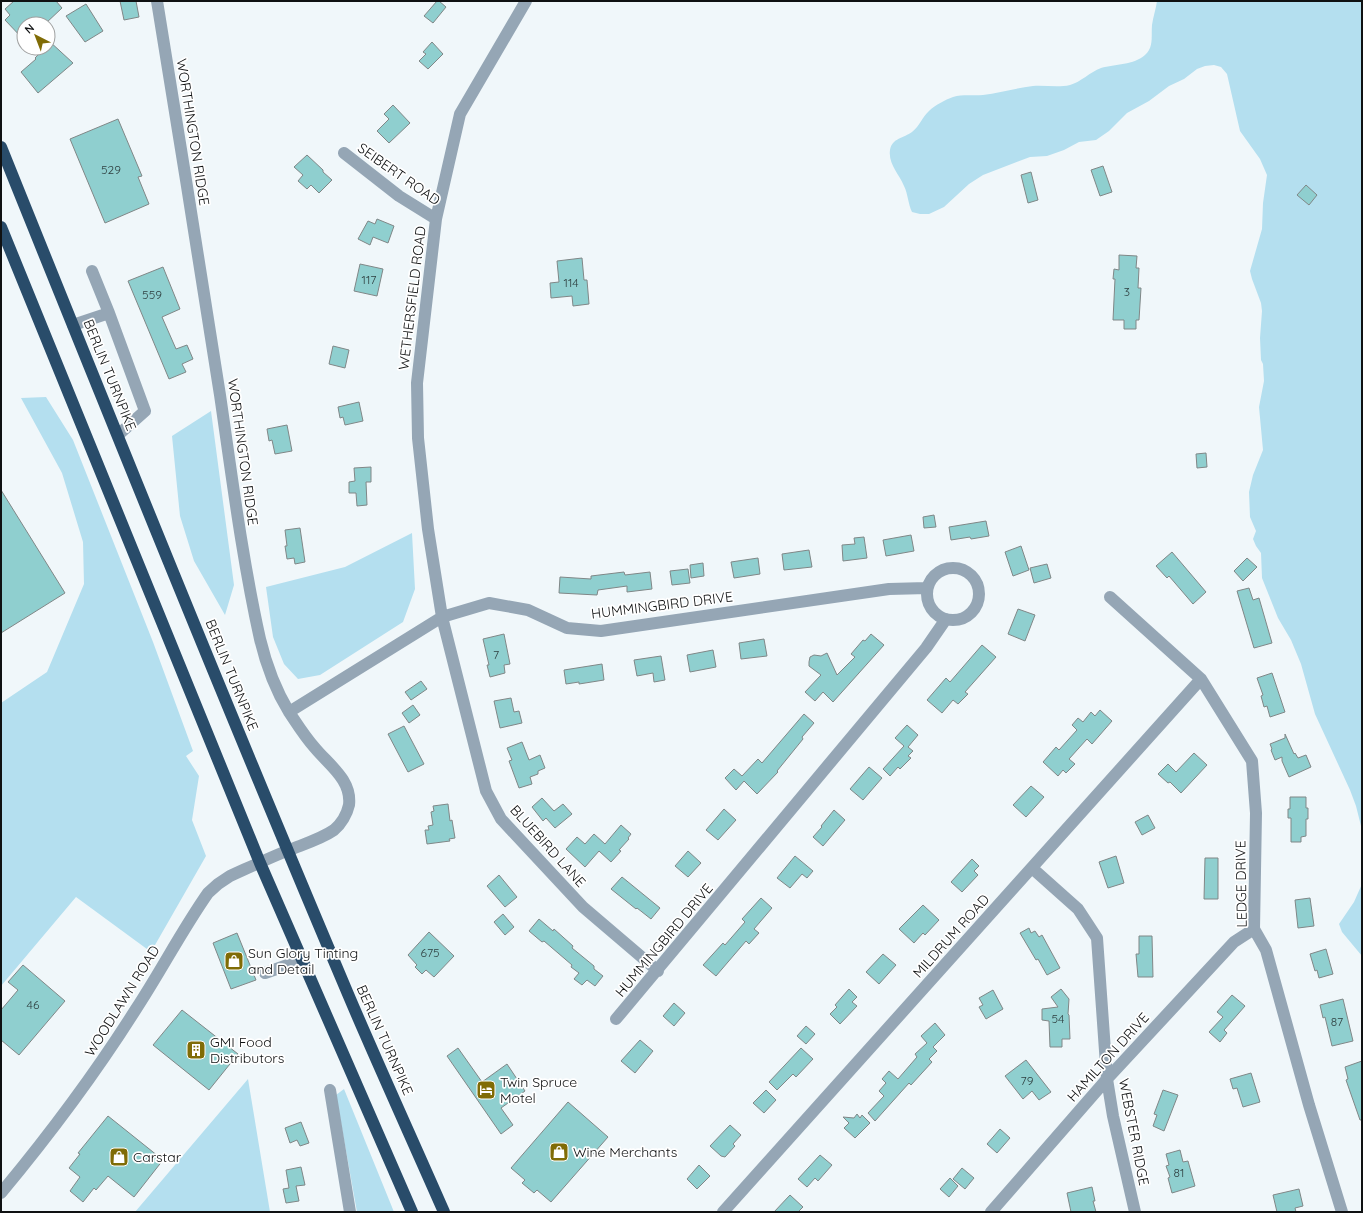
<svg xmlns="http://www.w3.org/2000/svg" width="1363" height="1213" viewBox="0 0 1363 1213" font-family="Quicksand,sans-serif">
  <rect width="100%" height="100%" fill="#f0f7fa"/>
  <path fill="#b4dfef" d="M1157,1H1362V830L1356,806L1350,790L1315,714L1301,664L1291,640L1278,618L1262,578L1261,553L1256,546L1253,539L1256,531L1250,517L1249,492L1253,475L1263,450L1259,407L1264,381L1263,364L1261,360L1260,338L1262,311L1261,303L1252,279L1250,271L1262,229L1263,203L1267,175L1260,159L1240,131L1227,74L1221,67L1214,65L1205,66L1197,69L1184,79L1169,86L1149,101L1127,113L1109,131L1096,140L1079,142L1064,150L1047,156L1030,157L983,175L969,184L944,207L929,214H920L912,212C908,204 908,194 904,186C899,174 888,164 890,150C892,138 904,138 912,132C920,126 922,117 929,111C935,105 945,100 953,97C963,94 973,96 983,95C1000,93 1016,88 1033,86C1045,85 1058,88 1070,85C1081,82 1090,72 1101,68C1115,64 1134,65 1145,55C1154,47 1151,36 1152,25C1153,17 1156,9 1157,1Z
    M46,397L73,440L153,642L193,751L186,756L199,776L192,820L206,856L151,952L76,897L1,986V703L47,672L84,584L83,542L62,473L21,398Z
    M211,411L234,585L225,615L194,561L180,516L172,436Z
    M412,533L415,589L403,622L320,675L298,679L284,664L273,637L266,587L345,567Z
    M1362,884V956L1342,932L1339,924L1354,902Z
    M248,1079L270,1212H135Z
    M344,1089L394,1212H357L336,1095Z"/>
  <path fill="#8fcfcf" stroke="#808787" d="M14,1H56L62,8L45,24H24V40L5,20L10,15L5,9Z
    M120,1H136L139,17L124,20Z
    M437,1H439L446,7L433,23L424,16Z
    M86,4L103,31L85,42L66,16Z
    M48,40L73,63L38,93L21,72L36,59L35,58L45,48H48Z
    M432,42L443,54L428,69L419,61L426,54L423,52Z
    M393,105L410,123L389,143L377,131L389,119L384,114Z
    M118,119L142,176L138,177L149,204L105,223L70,139Z
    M307,155L323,170V172L332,180L319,193L311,185L307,189L298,181L303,175L294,167Z
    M1103,166L1112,192L1100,196L1091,170Z
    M1031,172L1038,200L1028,203L1021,175Z
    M1306,185L1317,195L1309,205L1297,195Z
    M377,219L394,226L388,243L373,237L370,245L358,239L368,221L375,224Z
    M1119,255L1137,256L1136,268H1139L1138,288H1141L1139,320H1136V329H1124V320H1113L1115,279H1113L1114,269L1119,270Z
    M582,258L584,280H587L589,304L573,306L572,296L551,298L550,283L559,282L557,261Z
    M360,264L383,269L377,296L354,291Z
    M163,267L180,309L162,317L176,349L187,345L193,359L182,364L186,372L169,379L128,281Z
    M333,346L349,350L345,368L329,364Z
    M359,402L363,421L345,425L343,417L340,418L338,407Z
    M287,425L292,451L275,454L272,440L269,441L267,429Z
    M1206,453L1207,467L1197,468L1196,454Z
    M371,467V482H366L367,505L357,506L356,493H349V482L355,481L354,468Z
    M1,490L65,593L1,633Z
    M934,515L936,527L924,528L923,517Z
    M986,521L989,536L971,539L970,537L951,540L949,527Z
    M300,528L305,562L295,564L294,558L287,559L285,546H287L285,530Z
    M911,535L914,551L886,556L883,540Z
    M864,537L867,558L843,561L842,545L855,544L854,538Z
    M1021,546L1029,570L1013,576L1005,552Z
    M809,550L812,567L784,570L782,554Z
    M1172,552L1206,592L1193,604L1169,576L1167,578L1156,566Z
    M758,558L760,574L734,578L731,562Z
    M1247,558L1257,567L1243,581L1234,571Z
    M703,563L704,576L691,578L690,565Z
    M1047,564L1051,578L1034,583L1030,568Z
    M688,569L690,583L672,585L670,571Z
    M624,572L625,575L650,572L652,589L627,592V586L598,590L597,595L559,593L560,577L591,579V576Z
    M1249,588L1253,600L1259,598L1272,643L1254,648L1237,591Z
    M1018,609L1035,615L1025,641L1008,634Z
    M504,634L510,664L504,665L505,673L490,677L487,665H489L483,639Z
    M871,634L884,645L833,702L823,692L815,701L805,692L821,675L809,666V662L810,657L814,655L821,656L827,653L837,675L855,657L851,654L863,640L865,641Z
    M764,639L767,656L741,659L739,643Z
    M982,645L996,657L965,692L968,694L958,704L953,700L942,713L927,700L946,678L950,682Z
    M713,650L716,667L690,672L687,655Z
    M661,656L665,680L654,682L653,673L637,676L634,660Z
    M602,664L604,680L579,684V682L566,684L564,670Z
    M1272,673L1285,712L1270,717L1267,706L1264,707L1261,696L1263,695L1257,678Z
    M421,681L427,689L411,700L405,692Z
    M511,698L514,712L519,711L522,723L500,728L494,701Z
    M413,705L420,715L409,723L402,713Z
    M1100,710L1112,721L1092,744L1087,739L1069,759L1075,764L1066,773L1063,770L1058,776L1043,762L1056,747L1059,750L1077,730L1072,725L1078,718L1083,722L1091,712L1095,716Z
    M804,714L814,723L802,737L803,739L777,771L778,772L757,794L744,781L736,790L725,778L734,769L742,776L758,759L762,763Z
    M907,725L918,735L908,747L913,751L908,756L911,758L900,769L898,767L890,776L883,769L904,746L895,738Z
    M404,726L424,764L408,772L388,734Z
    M1285,734L1294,754L1295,753L1298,758L1306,755L1311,767L1289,777L1282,761V757L1275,760L1271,750L1272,749L1270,744L1285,738Z
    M522,742L529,760L540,755L545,768L538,771V774L530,777L532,784L519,788L509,761L512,760L507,748Z
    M1194,753L1207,765L1181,793L1170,782L1168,783L1158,774L1168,764L1176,772Z
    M869,767L882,778L863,800L850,789Z
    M1031,786L1044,797L1026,817L1013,805Z
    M1290,797H1306V808H1308V819H1306V836L1301,837V842H1291V818H1288V809H1290Z
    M542,798L554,811L563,804L572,814L555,828L546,818L543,821L532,807Z
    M448,804L450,821L452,820L455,838L449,839L450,841L427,844L425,830H429L428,826L433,825L431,812L434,811L433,806Z
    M724,809L736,820L718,840L706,830Z
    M834,810L845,820L823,846L813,837L822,827L821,826Z
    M1148,815L1155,828L1142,835L1135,822Z
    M621,825L631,834L628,838L629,839L619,850L621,851L611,862L599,851L585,867L566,849L577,837L585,844L594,834L605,844Z
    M688,851L701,863L688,877L675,866Z
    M795,856L813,871L807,878L802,874L790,888L777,878Z
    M1116,856L1124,883L1108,888L1099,862Z
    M1205,858H1218V899H1204Z
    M972,859L979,866L974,871L978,875L962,892L951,882Z
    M499,875L517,897L505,907L487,886Z
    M622,877L660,908L651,919L637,908L636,909L611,889Z
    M761,898L772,908L754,929L759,933L749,944L746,941L716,976L703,965L723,943L725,945L745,922L742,919Z
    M1310,898L1314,926L1298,928L1295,900Z
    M923,905L939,920L925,935L923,933L914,943L899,929Z
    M503,914L514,927L505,935L494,922Z
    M539,919L553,931L554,929L573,946L572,948L594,966V969L603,976L595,986L587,980L582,985L574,979L579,973L571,967L572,965L544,941L542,942L529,931Z
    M1029,928L1031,933L1035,931L1039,937L1042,935L1060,968L1047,975L1038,959L1036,960L1020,933Z
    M429,932L454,956L434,977L426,970L422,974L415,967L417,965L408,955Z
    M237,933L256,980L231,989L213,943Z
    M1139,936H1152L1153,977H1138L1136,954H1139Z
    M1326,949L1333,974L1319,978L1317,970L1315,971L1310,954Z
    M883,954L896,965L879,984L866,972Z
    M23,965L65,1001L19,1055L1,1040V1010L18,990L8,982Z
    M849,989L857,997L852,1002L857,1006L840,1024L830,1014L837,1007L835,1005Z
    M1061,989L1069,999L1068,1014L1069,1015L1070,1039H1062V1047H1050L1049,1021L1042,1020V1009L1058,1007L1051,997Z
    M993,990L1003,1009L986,1019L979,1007L983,1005L979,998Z
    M1232,995L1245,1006L1224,1030L1227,1033L1220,1042L1209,1032L1223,1017L1217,1012Z
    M1343,999L1353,1041L1332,1046L1325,1017L1323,1018L1320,1005Z
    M674,1003L685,1013L674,1026L663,1016Z
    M182,1010L238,1054L209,1090L153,1045Z
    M935,1023L945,1035L933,1047L937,1051L929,1059L932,1062L911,1085L909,1083L875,1121L868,1113L884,1096L879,1091L886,1083L882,1079L889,1071L898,1079L917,1057L915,1054L927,1043L921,1036Z
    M806,1026L815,1034L806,1044L797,1036Z
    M640,1040L653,1051L635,1073L621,1061Z
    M458,1048L482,1082L507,1064L525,1091L501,1108L513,1125L501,1134L447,1056Z
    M801,1048L813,1059L796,1077L793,1074L777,1090L769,1082Z
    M1026,1060L1051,1092L1039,1100L1032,1091L1023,1099L1005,1076Z
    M1362,1061V1120H1360L1346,1080L1348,1079L1345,1067Z
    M1251,1073L1260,1102L1243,1107L1237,1088L1233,1089L1230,1079Z
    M766,1090L776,1100L764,1113L753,1103Z
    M1163,1090L1178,1095L1164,1131L1153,1126L1157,1115L1154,1114Z
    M568,1102L608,1137L551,1202L537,1190L534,1193L522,1183L525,1180L511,1168Z
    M857,1114L860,1118L862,1115L870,1123L855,1138L844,1128L849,1123L843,1117L854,1118Z
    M108,1116L163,1160L134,1197L108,1176L96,1190L94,1188L83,1202L70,1191L80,1177L69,1168L80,1154L78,1153Z
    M301,1122L309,1143L300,1146L297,1140L290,1143L285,1128Z
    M730,1125L741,1135L733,1144L735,1146L725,1157L721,1156L710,1146Z
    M1000,1129L1010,1138L997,1153L987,1144Z
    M1180,1150L1183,1162L1188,1161L1195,1186L1172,1193L1168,1178L1170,1177L1166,1166L1169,1165L1166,1154Z
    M820,1155L832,1165L818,1181L815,1178L807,1187L798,1179Z
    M699,1165L710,1176L697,1189L687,1179Z
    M301,1167L305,1185L296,1186L299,1201L286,1203L283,1189L289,1188L286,1170Z
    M962,1168L974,1178L965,1189L953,1179Z
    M950,1178L958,1186L949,1197L940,1189Z
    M1092,1187L1095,1201H1093L1096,1212H1071L1067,1193Z
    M1299,1189L1303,1206L1295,1208L1296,1212H1277L1273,1195Z
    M790,1195L803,1207L798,1212H774Z"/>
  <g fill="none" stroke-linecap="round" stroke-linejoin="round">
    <path stroke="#95a6b5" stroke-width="12" d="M526,1L460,114L436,219L417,383L418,438L428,529L442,617L486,791L501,819L583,907L658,971
      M344,153L399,196L436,219
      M92,271L109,313
      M73,325L109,313L145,411L118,435
      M927 594a26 26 0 1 1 52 0a26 26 0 1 1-52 0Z
      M1110,597L1201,679L1252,761L1256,813L1254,929L1266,950L1309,1105L1342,1212
      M289,712L442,617L489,603L528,610L567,628L601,631L889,589L927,588
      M1032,868L1078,909L1097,938L1107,1079L1113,1116L1135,1212
      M265,973L302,960
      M616,1019L926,648L946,619
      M330,1090L350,1212
      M1,1193C50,1134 95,1074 136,1009C161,971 182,930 208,893L218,884L230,876C250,867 269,858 289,850C304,844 321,839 334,830C341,824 347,814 349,805C352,780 329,765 315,748C305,737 297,724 289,712C275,689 266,664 260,639C242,558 232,477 220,395C200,264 178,132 157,1
      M723,1212L1201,679
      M991,1212L1107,1079L1234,942L1254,929"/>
    <path stroke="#294c6a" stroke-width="12" d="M1,147C115,430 229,713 348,994C379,1067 412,1139 444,1212
      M1,227L260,863L412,1212"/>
  </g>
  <defs>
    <symbol id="shop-square" viewBox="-11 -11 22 22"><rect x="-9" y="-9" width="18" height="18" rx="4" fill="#806c06" stroke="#fff"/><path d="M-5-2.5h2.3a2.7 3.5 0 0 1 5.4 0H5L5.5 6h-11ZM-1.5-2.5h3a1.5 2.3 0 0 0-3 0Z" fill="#fff"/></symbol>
    <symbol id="building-square" viewBox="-11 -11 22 22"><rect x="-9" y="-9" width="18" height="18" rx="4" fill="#806c06" stroke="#fff"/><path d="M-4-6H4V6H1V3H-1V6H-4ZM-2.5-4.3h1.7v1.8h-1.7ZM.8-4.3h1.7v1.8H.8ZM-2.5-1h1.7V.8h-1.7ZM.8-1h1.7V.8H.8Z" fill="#fff"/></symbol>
    <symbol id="hotel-square" viewBox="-11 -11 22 22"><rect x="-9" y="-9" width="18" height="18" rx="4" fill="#806c06" stroke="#fff"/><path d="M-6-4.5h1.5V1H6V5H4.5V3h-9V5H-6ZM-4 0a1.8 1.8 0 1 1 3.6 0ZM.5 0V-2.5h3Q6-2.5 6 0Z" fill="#fff"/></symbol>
  </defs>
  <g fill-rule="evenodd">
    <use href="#shop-square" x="223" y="950" width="22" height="22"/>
    <use href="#building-square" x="185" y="1039" width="22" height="22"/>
    <use href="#hotel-square" x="475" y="1079" width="22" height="22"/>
    <use href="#shop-square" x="548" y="1141" width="22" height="22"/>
    <use href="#shop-square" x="108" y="1146" width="22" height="22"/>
  </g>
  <g text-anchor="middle" stroke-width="3.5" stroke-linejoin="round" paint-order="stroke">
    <g font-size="12" fill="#2f4041">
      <text x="111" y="174">529</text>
      <text x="369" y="284">117</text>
      <text x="571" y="287">114</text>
      <text x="1127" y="296">3</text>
      <text x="152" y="299">559</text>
      <text x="496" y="659">7</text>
      <text x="430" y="957">675</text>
      <text x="33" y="1009">46</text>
      <text x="1058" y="1023">54</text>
      <text x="1337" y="1026">87</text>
      <text x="1027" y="1085">79</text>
      <text x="1179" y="1177">81</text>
    </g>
    <g font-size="14" fill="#0f1112" stroke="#fff">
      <text transform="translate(193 132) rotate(81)" y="5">WORTHINGTON RIDGE</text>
      <text transform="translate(399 174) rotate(35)" y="5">SEIBERT ROAD</text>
      <text transform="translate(412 298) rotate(-83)" y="5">WETHERSFIELD ROAD</text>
      <text transform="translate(110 375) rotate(68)" y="5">BERLIN TURNPIKE</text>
      <text transform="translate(243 452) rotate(82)" y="5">WORTHINGTON RIDGE</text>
      <text transform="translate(662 605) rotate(-7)" y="5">HUMMINGBIRD DRIVE</text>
      <text transform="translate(232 675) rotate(68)" y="5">BERLIN TURNPIKE</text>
      <text transform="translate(548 846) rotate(48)" y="5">BLUEBIRD LANE</text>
      <text transform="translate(1241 884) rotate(-91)" y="5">LEDGE DRIVE</text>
      <text transform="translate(951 936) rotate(-48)" y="5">MILDRUM ROAD</text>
      <text transform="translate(664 940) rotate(-50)" y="5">HUMMINGBIRD DRIVE</text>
      <text transform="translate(122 1001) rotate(-58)" y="5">WOODLAWN ROAD</text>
      <text transform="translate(385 1040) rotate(66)" y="5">BERLIN TURNPIKE</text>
      <text transform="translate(1108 1057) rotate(-48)" y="5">HAMILTON DRIVE</text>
      <text transform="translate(1134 1132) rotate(79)" y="5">WEBSTER RIDGE</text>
    </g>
    <g font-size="14" fill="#0f1112" stroke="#fff" text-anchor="start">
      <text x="248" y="958">Sun Glory Tinting<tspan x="248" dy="16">and Detail</tspan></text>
      <text x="210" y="1047">GMI Food<tspan x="210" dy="16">Distributors</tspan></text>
      <text x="500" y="1087">Twin Spruce<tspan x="500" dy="16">Motel</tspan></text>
      <text x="573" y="1157">Wine Merchants</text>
      <text x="133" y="1162">Carstar</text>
    </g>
  </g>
  <rect width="1363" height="1213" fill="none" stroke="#0f1112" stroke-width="4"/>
  <g transform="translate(36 36) rotate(318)"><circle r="19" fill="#ffffff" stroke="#9fa0a0"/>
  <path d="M0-3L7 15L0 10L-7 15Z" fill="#806c06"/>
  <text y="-6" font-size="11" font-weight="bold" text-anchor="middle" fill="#0f1112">N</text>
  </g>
</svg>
